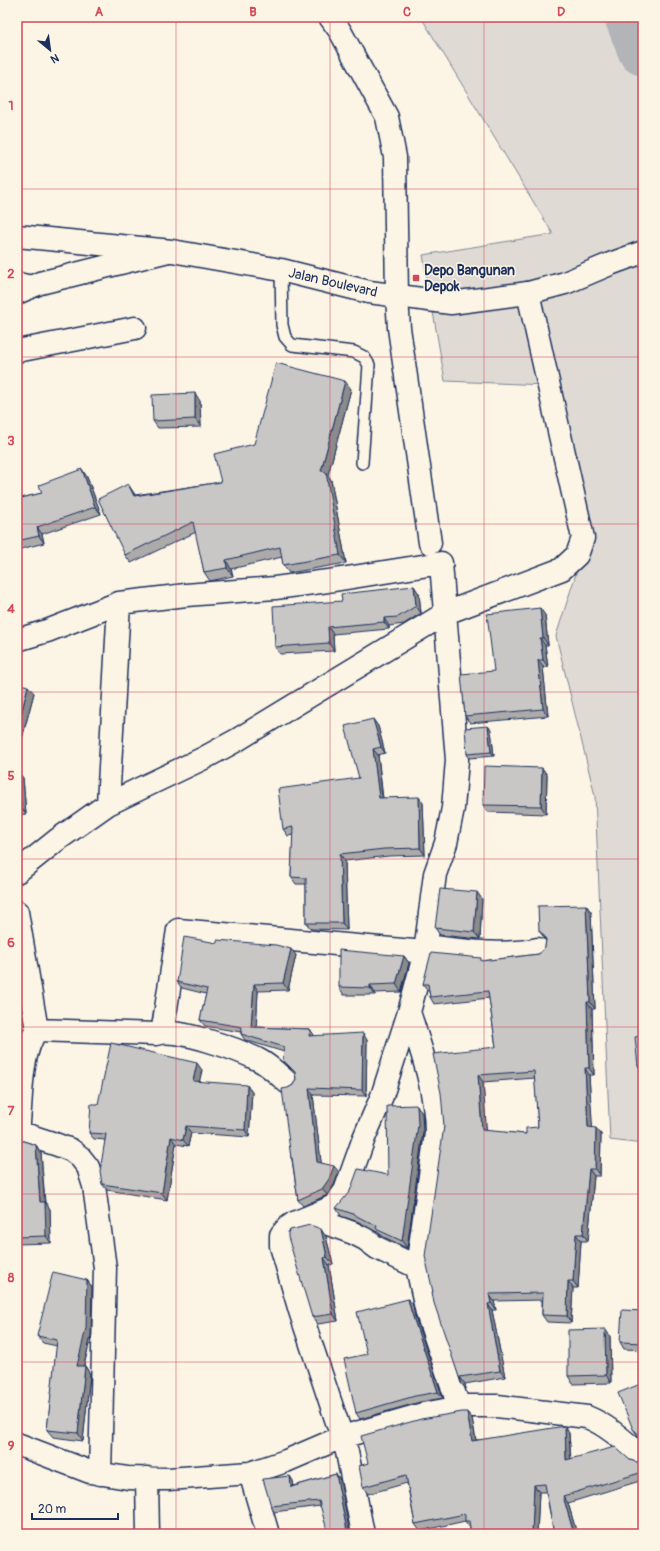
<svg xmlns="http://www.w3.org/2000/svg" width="660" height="1551" viewBox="0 0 660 1551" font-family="Pangolin,sans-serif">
  <rect width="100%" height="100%" fill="#fcf5e5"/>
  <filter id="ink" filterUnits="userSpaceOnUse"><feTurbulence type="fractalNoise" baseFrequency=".025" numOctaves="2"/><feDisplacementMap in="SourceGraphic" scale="8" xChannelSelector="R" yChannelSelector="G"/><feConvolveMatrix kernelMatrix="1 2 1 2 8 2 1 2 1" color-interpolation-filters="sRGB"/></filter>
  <g filter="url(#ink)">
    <path fill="#dfdbd4" stroke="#7d8599" d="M421,17H643V1144L610,1140L595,796L556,636L591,527L546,385L445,381L423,255L553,234Z"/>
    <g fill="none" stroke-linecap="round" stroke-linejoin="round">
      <path stroke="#b2b4b8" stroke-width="51" d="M630,17L643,50"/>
      <defs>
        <path id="service" d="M281,270L282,325L285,337L292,345L354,352L364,357L369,365L362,463
          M17,278L35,282"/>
        <path id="minor" d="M330,17L340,31L387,117L395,157L397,297L399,328L430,543
          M17,293L40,283L168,251
          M17,351L135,328
          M17,640L47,631L119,603L186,595L275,588L328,581L441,563L457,760L453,808L446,843L435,874L425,952L409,1012L382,1096L364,1138L345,1191L335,1205L323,1211L294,1223L287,1228L281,1235V1246L300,1311L347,1452L363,1534
          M108,804L119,603
          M17,872L57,840L108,804L204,758L237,740L446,613L562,569L577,555L583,538L528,293
          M17,912L37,1030
          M426,946C463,950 502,957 538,949
          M409,1012C422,1052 436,1091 436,1133L417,1267L427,1313L459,1407
          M161,1032L163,1028L178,930L425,952
          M309,1217L353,1233L365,1239L377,1248L417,1267
          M17,1444L90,1472L128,1478L168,1479L250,1473L286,1461L342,1437L423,1414L466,1406H497L587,1417C609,1426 625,1442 643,1457
          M250,1473L268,1534
          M100,1474L105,1268L94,1186L88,1167L80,1157L71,1150L55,1144L18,1132C22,1102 19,1054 37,1030L156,1034C177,1027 239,1050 259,1060C269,1065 279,1075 288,1083
          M147,1478L148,1534"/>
        <path id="secondary" d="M17,236L172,251L281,270L369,292L451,303L528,293L565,283L610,264L643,252"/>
      </defs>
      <use href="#service" stroke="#1b2f5e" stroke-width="14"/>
      <use href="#minor" stroke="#1b2f5e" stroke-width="25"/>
      <use href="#secondary" stroke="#1b2f5e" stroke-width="25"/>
      <use href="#service" stroke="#fcf5e5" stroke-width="11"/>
      <use href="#minor" stroke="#fcf5e5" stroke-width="22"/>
      <use href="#secondary" stroke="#fcf5e5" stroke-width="22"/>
    </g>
    <path fill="#acabaa" stroke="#1b2f5e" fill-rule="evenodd" d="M351,389L328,475L331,480L346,563L289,573L283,565L282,557L231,569L233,576L210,581L204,572L196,532L131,563L125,555L134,493L135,495L221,482L254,444Z
      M200,401L201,427L158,428L153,421Z
      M87,477L101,514L42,534L44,543L17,550V499L42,493Z
      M414,586L419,594L421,613L404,624L389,626V629L333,634L334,651L280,654L275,647L342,601Z
      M545,615L548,645H545L548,667H543L548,716L470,723L465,716L494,671Z
      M17,683L34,693L20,746L17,745Z
      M378,726L385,753L378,755L383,798L423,803L425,855L389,856L345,861L347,930L311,929L306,923V884H296L291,877L293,835L288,836L283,829L359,778Z
      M488,726L491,730L494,756L469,758L467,754Z
      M542,768L547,775L546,814L488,812L483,805Z
      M17,771L23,778L26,814L17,815Z
      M482,899L480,939L440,935L435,928Z
      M586,905L591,912L595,1009H592L594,1075H589L592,1128L601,1134L600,1176H594L588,1241H581L578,1288H573L571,1323L547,1322L542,1315V1300L494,1301L496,1310H492L505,1377L465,1384L466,1389L461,1383L433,1292L444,1126L496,1047L489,998L434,1004L430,997L429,991H428L423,984L483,961L539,954L545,947L546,940L539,931ZM535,1078L538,1127L526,1134L486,1131L483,1082Z
      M217,943L296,955L288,990L258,991L256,1027L310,1029L314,1036L367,1040L366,1096L313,1095L321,1163L339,1172L334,1185L327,1195L303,1206L298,1200L292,1160L291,1158L288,1088L293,1085L296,1079L295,1074L288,1066L283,1060L284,1052L245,1040L241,1034V1032L205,1026L200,1020L206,994L182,988L177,982Z
      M404,956L409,963L401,992L375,993V995H344L339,987Z
      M17,987L19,998L20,1021L17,1022Z
      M643,1036V1072L638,1066Z
      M202,1070L199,1082L252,1092L249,1137L191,1133L188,1146L176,1144L167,1200L107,1190L102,1184L105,1140L94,1139L89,1133L98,1104Z
      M422,1113L423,1132L407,1248L384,1237L381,1235L378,1232L375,1231L359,1222L341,1216L336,1208L388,1175Z
      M17,1139L36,1145L41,1153L45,1202L50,1209L51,1243L17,1244Z
      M326,1237L333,1264L329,1265L338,1321L318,1324L312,1317Z
      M87,1280L92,1287L91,1336L84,1366H85L90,1374L83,1441L53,1437L47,1430L57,1346L43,1343L37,1336Z
      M413,1305L415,1317L443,1398L420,1402L360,1419L356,1413L367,1354Z
      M643,1311V1350L624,1349L620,1342Z
      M605,1329L610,1336L611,1383L573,1384L568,1376Z
      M643,1383V1441L638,1436L633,1429Z
      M472,1418L476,1440L569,1433L571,1459L630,1460L636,1462H642L643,1461V1480L568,1503L577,1534H554L546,1492H539L537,1534H471L470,1528L465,1521L420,1531L415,1524L407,1483L368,1494L363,1487L368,1463Z
      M336,1474L340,1480L320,1506L274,1512L271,1506L290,1476L293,1481L294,1486Z"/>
    <path fill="#8c8b8b" stroke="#1b2f5e" d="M345,381L351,389L328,475L331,480L346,563L340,555L321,471Z
      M195,393L200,401L201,427L195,419Z
      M82,469L87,477L101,514L95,507Z
      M128,484L134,493L140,504L134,496Z
      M37,527L42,534L44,543L39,536Z
      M226,560L231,569L233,576L227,568Z
      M414,586L419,594L421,613L416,606Z
      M540,608L545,615L548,645L543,638Z
      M384,618L389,626V629L384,622Z
      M328,627L333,634L334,651L329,643Z
      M540,638L545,645L548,667L543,660Z
      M538,660L543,667L548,716L543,709Z
      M28,686L34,693L20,746L17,741V731Z
      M373,719L378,726L385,753L381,747Z
      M488,726L491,730L494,756L491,752Z
      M373,749L378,755L383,805L379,798Z
      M542,768L547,775L546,814L541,806Z
      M18,771L23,778L26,814L21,807Z
      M419,797L423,803L425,855L420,848Z
      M340,854L345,861L347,930L342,923Z
      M477,892L482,899L480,939L474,932Z
      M586,905L591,912L595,1009L590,1002Z
      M291,949L296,955L288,990L283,983Z
      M404,956L409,963L401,992L396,984Z
      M254,984L258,991L256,1033L251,1027Z
      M370,985L375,993V995L370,988Z
      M17,987L19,998L20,1021L17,1017Z
      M587,1002L592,1009L594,1075L589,1068Z
      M310,1029L314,1035V1042L309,1036Z
      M363,1033L367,1040L366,1096L362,1090Z
      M197,1063L202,1070L198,1088L193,1081Z
      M585,1068L589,1075L593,1134L588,1127Z
      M478,1075L483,1082L487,1137L482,1130Z
      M247,1085L252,1092L249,1137L245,1130Z
      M309,1088L313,1095L322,1169L317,1162Z
      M417,1105L422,1113L423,1132L407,1248L402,1241Z
      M186,1126L191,1133L188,1146L183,1140Z
      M596,1128L601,1134L600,1176L595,1169Z
      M171,1137L176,1144L167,1200L162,1193Z
      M36,1145L41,1153L45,1209V1202L50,1209L51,1243L46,1236L40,1202Z
      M334,1166L339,1172L334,1185L327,1195L322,1189Z
      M589,1169L594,1176L588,1241L583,1234Z
      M321,1229L326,1237L333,1264L327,1257Z
      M576,1234L581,1241L578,1288L573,1281Z
      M324,1258L329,1265L338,1321L333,1314Z
      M87,1280L92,1287L91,1336L82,1373L77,1366Z
      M568,1281L573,1288L571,1323L567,1316Z
      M489,1294L494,1301L496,1310L491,1303Z
      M408,1299L413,1305L415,1317L443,1398L438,1392L411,1311Z
      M488,1304L492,1310L505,1377L500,1371Z
      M605,1329L610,1336L611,1383L606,1375Z
      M85,1366L90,1374L83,1441L78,1433Z
      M460,1377L465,1384L466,1389L461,1383Z
      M467,1412L472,1418L477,1448L472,1441Z
      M565,1426L569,1433L571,1467L566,1460Z
      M336,1474L340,1480L350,1534H349L347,1531Z
      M290,1476L293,1481L295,1492L291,1487Z
      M534,1485L539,1492L537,1534H532Z
      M563,1496L568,1503L577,1534H574Z"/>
    <path fill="#c8c7c6" stroke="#1b2f5e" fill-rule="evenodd" d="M276,363L345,381L321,471L326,472L340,555L283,565L280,547L226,560L227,568L204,572L193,522L125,555L98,499L128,484L134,496L221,482L214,454L254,444Z
      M195,393V419L153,421L152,395Z
      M82,469L95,507L37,527L39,536L17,541V499L42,493L39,485Z
      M414,586L416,606L398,617L384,618V622L328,627L329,643L275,647L273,606L342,601L341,594Z
      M540,608L543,638H540L543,660H538L543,709L465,716L461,674L494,671L487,614Z
      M17,683L28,686L17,731Z
      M373,719L381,747L373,749L379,798L419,797L420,848L384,849L340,854L342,923H306V878L291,877L293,827L283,829L278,789L359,778L345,726Z
      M488,726L491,752L467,754L465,728Z
      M484,766L542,768L541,806L483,805Z
      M17,771H18L21,807H17Z
      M440,889L477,892L474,932L435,928Z
      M586,905L590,1002H587L589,1068H585L588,1127L596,1128L595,1169H589L583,1234H576L573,1281H568L567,1316L542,1315L543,1293L489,1294L491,1303L488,1304L500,1371L460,1377L461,1383L434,1303L432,1292H433L425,1256L444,1126L441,1093L433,1054L496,1047L488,991L430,997L428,984H423L431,953L481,958V961L539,954L545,947L546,940L543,934L539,931L538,906ZM534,1071L538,1127L526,1128V1134L482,1130L478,1075Z
      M184,937L217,943V940L276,945L291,949L283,983L254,984L251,1027L310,1029L309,1036L363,1033L362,1090L309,1088L317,1162L334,1166L329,1179L322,1189L298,1200L292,1158H291L282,1089L288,1088L293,1085L296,1079L295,1072L283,1060L284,1047L241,1034L242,1027L200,1020L207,989L177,982Z
      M339,950L404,956L396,984L370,985V988L339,987Z
      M643,1036V1065L638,1066L635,1037Z
      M111,1043L197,1063L193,1081L247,1085L245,1130L186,1126L183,1140L171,1137L162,1193L102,1184L100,1171L106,1134L89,1133L91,1104H98Z
      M417,1105L418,1125L402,1241L378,1230L376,1228L377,1225L370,1223L353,1214L336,1208L350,1191L358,1169L388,1175L387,1106Z
      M17,1139L36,1145L40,1202H45L46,1236L17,1237Z
      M310,1225L321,1229L327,1257L324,1258L333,1314L312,1317L288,1237V1232L290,1230Z
      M53,1272L87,1280L86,1328L77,1366H85L78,1433L47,1430L57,1340L37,1336Z
      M408,1299L411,1311L438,1392L415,1396L356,1413L344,1359L367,1354L357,1312Z
      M622,1310L643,1311V1343L620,1342Z
      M605,1329L606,1375L568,1376V1330Z
      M643,1383V1438L633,1429L618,1393Z
      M462,1412H467L472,1441L565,1426L566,1460L615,1447L630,1460L636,1462H642L643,1461V1472L563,1496L574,1534H554L545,1484L534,1485L532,1534H471L469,1521H465V1514L415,1524L406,1475L363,1487L359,1466L368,1463L361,1436L421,1419Z
      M336,1474L347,1531L349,1534H328L319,1501L271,1506L263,1479L290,1476L291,1487Z"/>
  </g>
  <path fill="none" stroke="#d1495b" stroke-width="1" stroke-opacity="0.55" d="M176,17V1534M330,17V1534M484,17V1534M17,189H643M17,357H643M17,524H643M17,692H643M17,859H643M17,1027H643M17,1194H643M17,1362H643"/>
  <rect fill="#d1495b" stroke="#fcf5e5" stroke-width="1.5" x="412" y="274" width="8" height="8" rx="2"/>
  <g text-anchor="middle" stroke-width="3" stroke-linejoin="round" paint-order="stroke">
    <g font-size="14" font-weight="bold" fill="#1b2f5e" stroke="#fcf5e5" text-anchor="start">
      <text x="424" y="275">Depo Bangunan<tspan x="424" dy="16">Depok</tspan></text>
    </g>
    <g font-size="14" fill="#1b2f5e" stroke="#fcf5e5">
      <text transform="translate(333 282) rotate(13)" y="5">Jalan Boulevard</text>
    </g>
  </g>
  <rect width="660" height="1551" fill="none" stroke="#fcf5e5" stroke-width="44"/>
  <g transform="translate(50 50) rotate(151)" stroke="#fcf5e5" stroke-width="3" paint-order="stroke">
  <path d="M0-3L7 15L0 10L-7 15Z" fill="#1b2f5e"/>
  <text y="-6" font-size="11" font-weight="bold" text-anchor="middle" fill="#1b2f5e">N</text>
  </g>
  <path d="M32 1513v6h86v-6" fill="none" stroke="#1b2f5e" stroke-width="2"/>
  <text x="38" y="1513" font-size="12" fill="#1b2f5e" stroke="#fcf5e5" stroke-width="3" paint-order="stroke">20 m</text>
  <rect x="22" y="22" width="616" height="1507" fill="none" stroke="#d1495b" stroke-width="1.5"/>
  <g font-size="13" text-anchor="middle" font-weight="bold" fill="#d1495b">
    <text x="99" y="16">A</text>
    <text x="253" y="16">B</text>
    <text x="407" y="16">C</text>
    <text x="561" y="16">D</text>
    <text x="11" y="110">1</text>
    <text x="11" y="278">2</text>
    <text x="11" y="445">3</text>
    <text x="11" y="613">4</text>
    <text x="11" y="780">5</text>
    <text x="11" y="947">6</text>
    <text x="11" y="1115">7</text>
    <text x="11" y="1282">8</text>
    <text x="11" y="1450">9</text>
  </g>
</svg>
